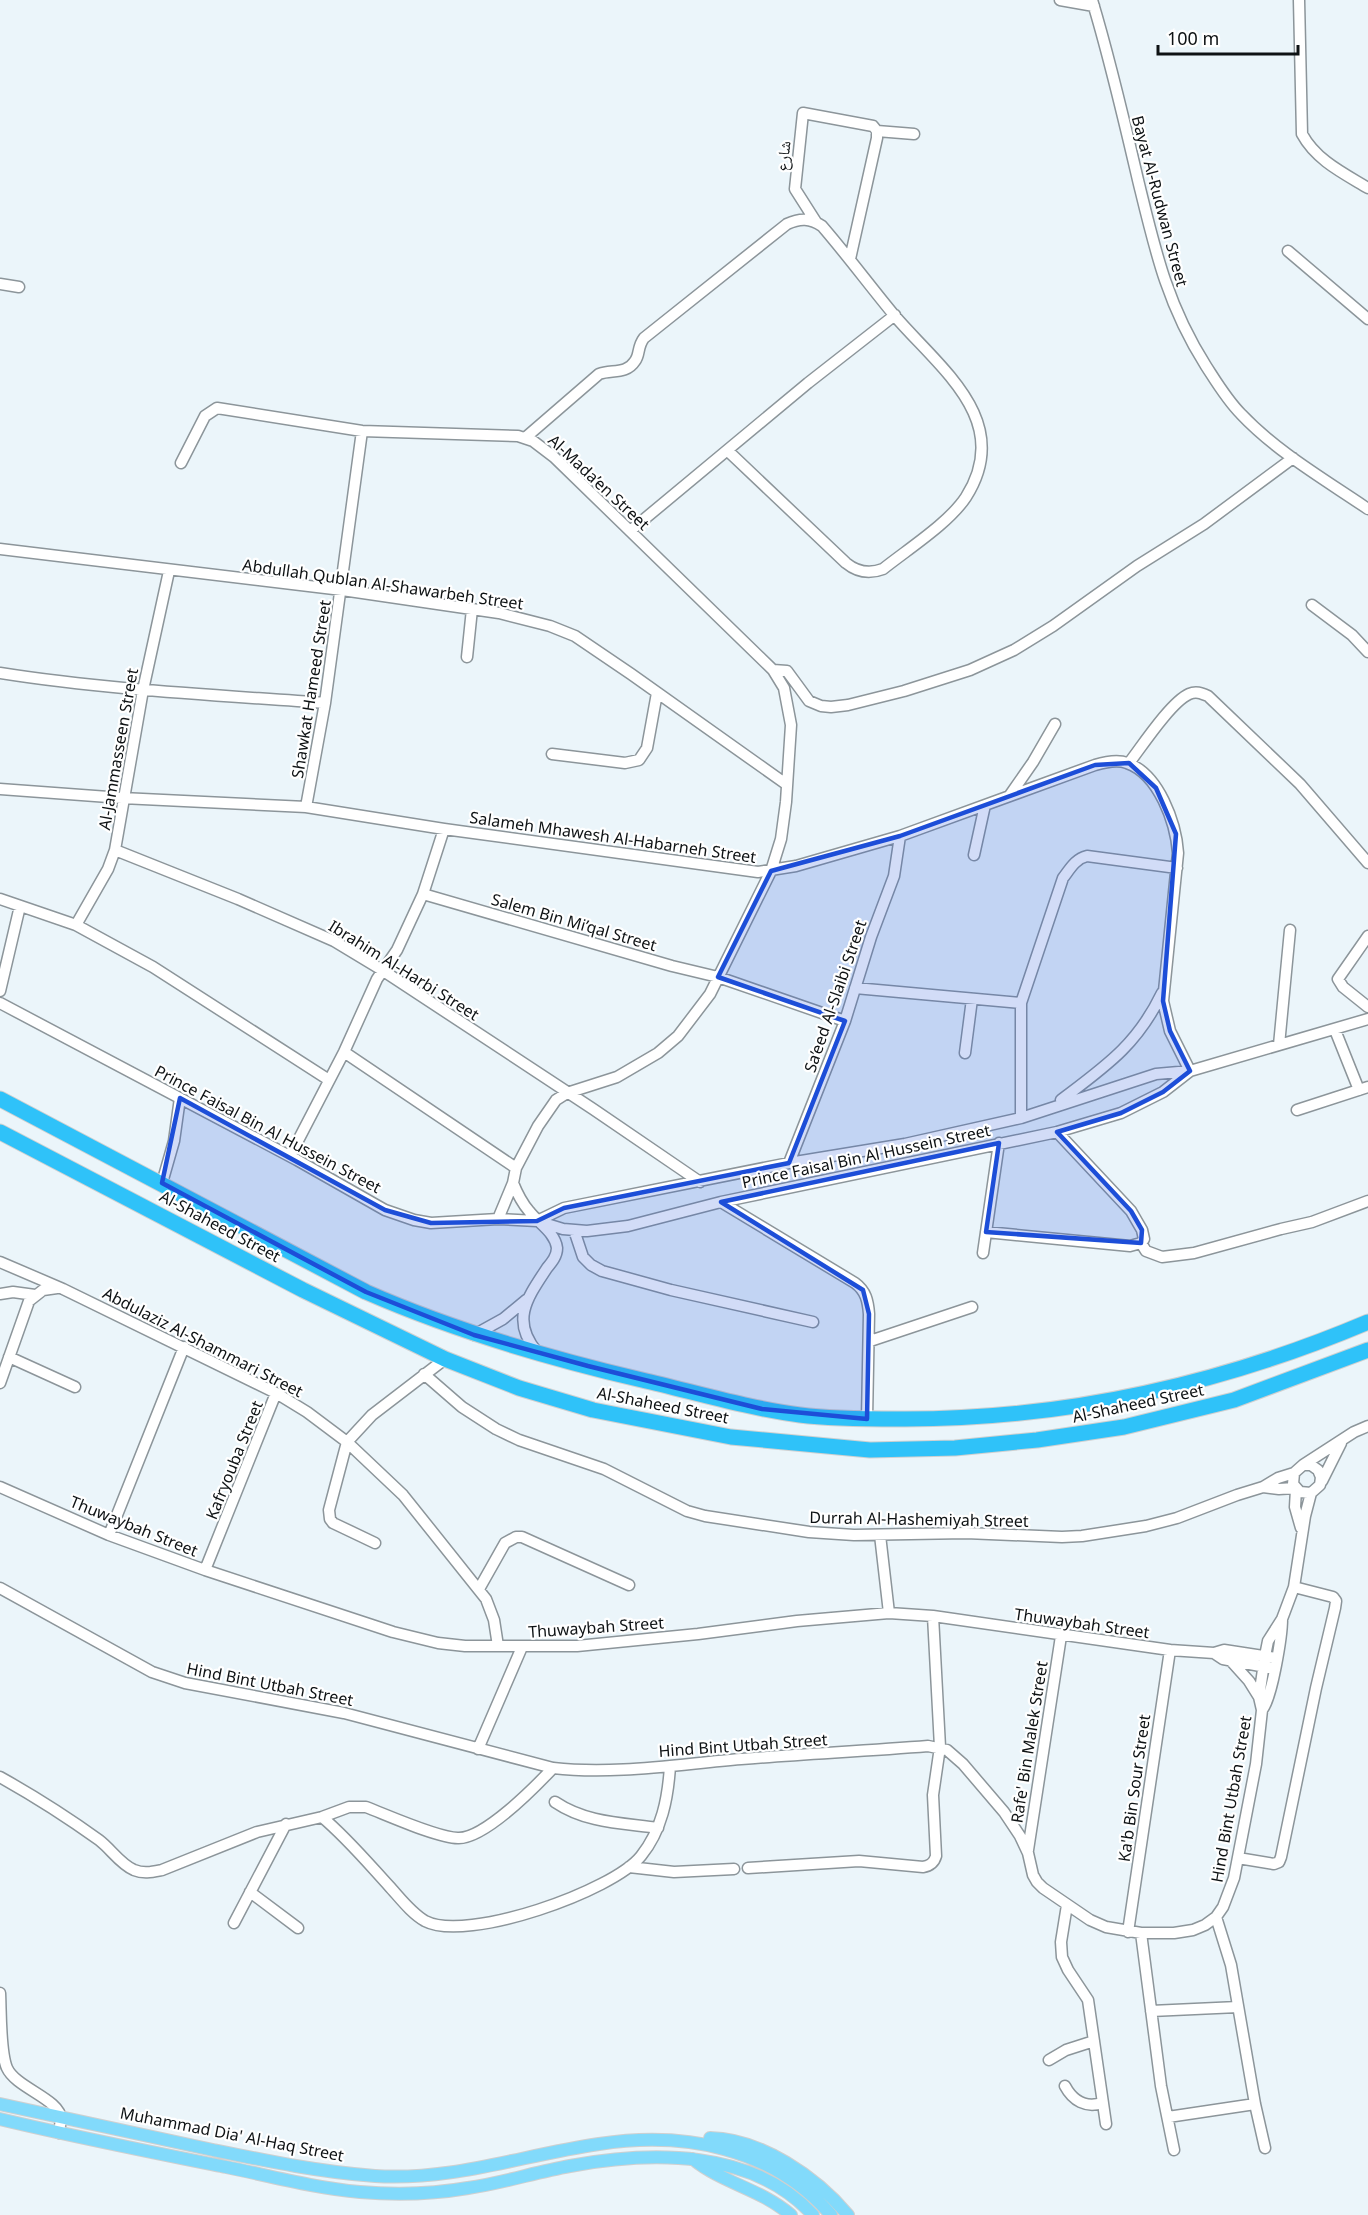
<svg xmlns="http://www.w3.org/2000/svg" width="1368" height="2215" viewBox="0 0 1368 2215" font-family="'Noto Sans','Noto Naskh Arabic',sans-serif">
  <rect width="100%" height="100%" fill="#ebf5fa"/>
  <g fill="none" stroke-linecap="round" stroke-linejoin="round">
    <defs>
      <path id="minor" d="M1060,0L1094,6
        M1092,0C1110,59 1124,120 1138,180C1155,250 1167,305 1206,366C1217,383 1227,400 1241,414C1277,452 1324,479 1368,509
        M1299,0L1302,134C1316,160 1343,173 1368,188
        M877,131L914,134
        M816,222L795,189L803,113L873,126L877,131V138L850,259
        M1288,251L1368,319
        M0,284L19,287
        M525,438L599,374C611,369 626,375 635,361C640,355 637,347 644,338L787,224C800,218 810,218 822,226C847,255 870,286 894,315C938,367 1015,420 966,497C949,523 908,549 883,569C870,574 857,572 846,563L728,451
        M181,463L205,416L217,408L362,431L518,436L533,441L554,457L773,670L784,688L791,725L786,802L781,839L771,871L710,994L678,1036L658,1053L617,1077L567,1093L556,1100L538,1126L516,1168L513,1183L498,1219
        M630,531L808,383L895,315
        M0,549L342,590L499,613L550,626L575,636L631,674L786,784
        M1312,605L1352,635L1368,652
        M467,657L472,609
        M773,670L787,671L809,701L821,706L831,707L848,705L904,691L970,670L1014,650L1053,626L1137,566L1204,524L1293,458
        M0,673C107,690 217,695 325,703
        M552,754L625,763L639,760L647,748L657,693
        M1129,763C1142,746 1171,702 1189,694C1196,691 1201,693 1208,696L1300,784L1368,863
        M0,789L122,798L306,807L444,829L758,872L796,866L900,836L1095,765C1105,762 1117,759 1127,763C1159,774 1176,823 1178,853L1163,1001L1170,1031L1190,1071
        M1010,795L1033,762L1055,724
        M306,807L325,703L362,431
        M115,850L238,899L334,941L382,970L593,1109L700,1182
        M974,855L985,805
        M423,894L672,966L718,977L845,1021
        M0,899L76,925L153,967L329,1080
        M76,925L108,869L115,850L143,690L169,571
        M1368,936L1338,979L1343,987L1368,1007
        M855,988L1021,1003
        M0,991L20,906
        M0,1003L297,1160L385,1210L414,1220L431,1223L498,1219L537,1221L563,1229L587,1231L628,1226L721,1202L1057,1132L1121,1113L1163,1092L1190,1071
        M1335,1030L1359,1090
        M1279,1045L1290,930
        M344,1052L516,1168
        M965,1053L972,999
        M1061,1100C1106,1066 1137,1045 1162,993
        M1297,1110L1368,1087
        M1021,1118V1003L1063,878C1070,869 1075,859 1087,856L1177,868
        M290,1156L344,1052L377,979L397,950L423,894L444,829
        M789,1163L845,1021L871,937L894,876L900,836
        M162,1183L174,1141L180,1098
        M513,1183C517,1193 522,1203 529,1211C538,1223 555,1232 557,1248C557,1256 552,1262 547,1268C528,1297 510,1320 537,1352
        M721,1202L855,1283C866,1291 868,1301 869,1314L867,1419
        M537,1221L564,1208L789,1163L905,1144L1021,1118L1156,1074L1190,1071L1368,1019
        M574,1230L583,1257L591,1265L602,1271L671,1290L813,1322
        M986,1232L1130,1246L1141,1243L1144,1239L1142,1230L1131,1211L1057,1132
        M1141,1243L1146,1251L1162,1257L1194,1253L1281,1229L1312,1222L1368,1201
        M983,1253L999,1143
        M0,1262L63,1289L276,1393L307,1412L347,1442L403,1495L486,1599L494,1620L498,1646
        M0,1294L13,1292L35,1295
        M474,1335L503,1319L526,1300
        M870,1341L972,1307
        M9,1357L75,1387
        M424,1374L462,1407L496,1429L519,1440L604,1469L687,1511L705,1516L809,1532L854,1535L966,1533L1062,1537L1082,1536L1146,1526L1177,1518L1237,1495L1263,1487L1278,1478L1294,1473L1303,1465H1311L1318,1470L1321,1477L1320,1485L1311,1493L1300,1492L1293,1484L1294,1473
        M0,1383L29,1301L43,1290L57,1288
        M1303,1465L1354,1432L1368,1426
        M1322,1481L1341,1443
        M0,1487L109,1535L205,1570L393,1632L438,1643L465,1646H577L698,1634L797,1621L889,1613L933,1616L1170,1650L1214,1653L1224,1650L1276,1658
        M1263,1487L1279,1489L1295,1488
        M1296,1489L1295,1507L1301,1528
        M109,1535L184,1347
        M880,1535L889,1613
        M375,1543L333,1523L330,1519L329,1510L347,1442L372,1415L445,1359
        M205,1570L276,1393
        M0,1588L152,1672L185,1683L344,1713L553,1768C615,1775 679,1764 741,1759C803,1754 866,1751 928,1746L947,1750L963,1764L1004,1812L1020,1836L1028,1853L1033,1875L1037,1882L1043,1888L1090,1920L1106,1927L1141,1933H1174L1193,1930L1205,1925L1216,1917L1223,1907L1234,1878L1256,1764L1262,1710L1259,1697L1265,1656L1268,1641L1282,1619L1294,1587L1305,1516L1311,1493
        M479,1589L505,1543L516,1537H522L629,1585
        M1214,1653L1223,1659L1271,1668
        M1231,1661L1249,1681L1259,1697
        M1262,1710C1272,1698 1282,1636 1282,1619
        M478,1749L522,1647
        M0,1777C34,1796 67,1817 99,1840C111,1849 120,1864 134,1870C144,1874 152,1872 162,1870L257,1832L322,1817L349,1807H366C387,1815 438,1838 458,1838C484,1839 535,1787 553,1768
        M555,1802C586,1823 622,1823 658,1828
        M322,1817C347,1838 367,1862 389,1886C400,1898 411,1913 425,1921C467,1943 613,1891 641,1856C662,1830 668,1798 670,1766
        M1028,1850L1061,1636
        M1238,1858L1274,1864L1279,1862L1281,1857L1316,1688L1335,1608L1336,1601L1333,1597L1294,1587
        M629,1867L674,1872L734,1869
        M748,1868L859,1861L923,1867C930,1866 934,1863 936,1856L933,1795L940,1747L933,1616
        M250,1892L298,1928
        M1067,1905L1061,1942L1062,1957L1068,1970L1088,2000L1106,2124
        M1216,1917L1231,1965L1255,2104L1265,2148
        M234,1923L286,1824
        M1128,1932L1170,1650
        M1141,1933L1161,2086L1174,2150
        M0,1993C1,2011 0,2052 7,2068C16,2088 60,2099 61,2119C61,2123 59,2128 59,2133
        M1151,2011L1238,2007
        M1049,2060L1066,2050L1094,2041
        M1065,2086C1073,2101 1086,2108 1102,2103
        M1168,2117L1255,2104"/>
      <path id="major" d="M0,2104C71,2119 142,2135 213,2150C267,2161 320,2172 375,2176C452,2181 523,2155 599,2144C684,2131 772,2147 831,2215
        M0,2119C75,2137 151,2152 226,2167C270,2176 315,2188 360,2192C396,2195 433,2194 468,2188C503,2183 536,2172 570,2166C651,2151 753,2149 813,2215
        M710,2138C761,2139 816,2177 848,2215
        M693,2159C724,2184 759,2188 791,2215"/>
      <path id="highway" d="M0,1099L366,1292C455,1331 548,1358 642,1380C694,1392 747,1408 800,1415C832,1419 865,1419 898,1419C1060,1420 1219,1385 1368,1322
        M0,1132L303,1290L445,1359L519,1388L593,1410L731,1437L870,1450L955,1448L1037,1440L1124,1427L1234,1400L1368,1350"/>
    </defs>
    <use href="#minor" stroke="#8c959a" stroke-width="13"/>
    <use href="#major" stroke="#cfd0d0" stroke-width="14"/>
    <use href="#highway" stroke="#cfd0d0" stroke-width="17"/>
    <use href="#minor" stroke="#fff" stroke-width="10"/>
    <use href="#major" stroke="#82dafb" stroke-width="12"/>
    <use href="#highway" stroke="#2fc2f9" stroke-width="15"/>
  </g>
  <path fill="#1d4ed8" fill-opacity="0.2" stroke="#1d4ed8" stroke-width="4.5" stroke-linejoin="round" d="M1129,763L1156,788L1176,834L1163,1001L1170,1031L1190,1071L1163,1092L1121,1113L1057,1132L1131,1211L1142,1230L1141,1243L986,1232L999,1143L721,1202L863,1290L869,1314L867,1419L762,1409L588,1366L474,1335L366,1292L162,1183L180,1098L385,1210L431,1223L537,1221L564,1208L789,1163L845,1021L718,977L771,871L900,836L1095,765Z"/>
  <g text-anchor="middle" stroke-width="4.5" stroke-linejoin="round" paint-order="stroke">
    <g font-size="16" fill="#0e1214" stroke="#fff">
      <text transform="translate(783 156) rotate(-84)" y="6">شارع</text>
      <text transform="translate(1160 201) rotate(75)" y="6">Bayat Al-Rudwan Street</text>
      <text transform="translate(599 482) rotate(43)" y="6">Al-Mada’en Street</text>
      <text transform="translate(383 584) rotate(8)" y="6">Abdullah Qublan Al-Shawarbeh Street</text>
      <text transform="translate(311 689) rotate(-81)" y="6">Shawkat Hameed Street</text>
      <text transform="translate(118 749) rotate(-80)" y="6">Al-Jammasseen Street</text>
      <text transform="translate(613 837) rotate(8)" y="6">Salameh Mhawesh Al-Habarneh Street</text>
      <text transform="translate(574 922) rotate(16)" y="6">Salem Bin Mi’qal Street</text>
      <text transform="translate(404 970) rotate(32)" y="6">Ibrahim Al-Harbi Street</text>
      <text transform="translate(835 996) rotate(-71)" y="6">Sa’eed Al-Slaibi Street</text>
      <text transform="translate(268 1129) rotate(28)" y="6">Prince Faisal Bin Al Hussein Street</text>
      <text transform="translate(866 1156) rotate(-12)" y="6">Prince Faisal Bin Al Hussein Street</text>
      <text transform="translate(220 1226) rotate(28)" y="6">Al-Shaheed Street</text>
      <text transform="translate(203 1342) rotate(27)" y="6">Abdulaziz Al-Shammari Street</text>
      <text transform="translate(1138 1403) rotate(-12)" y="6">Al-Shaheed Street</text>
      <text transform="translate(663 1405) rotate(11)" y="6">Al-Shaheed Street</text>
      <text transform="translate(234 1460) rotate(-68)" y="6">Kafryouba Street</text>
      <text transform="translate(919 1519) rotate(1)" y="6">Durrah Al-Hashemiyah Street</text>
      <text transform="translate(134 1526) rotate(22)" y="6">Thuwaybah Street</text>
      <text transform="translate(1082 1623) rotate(8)" y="6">Thuwaybah Street</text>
      <text transform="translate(596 1627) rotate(-4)" y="6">Thuwaybah Street</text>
      <text transform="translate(270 1684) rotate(11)" y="6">Hind Bint Utbah Street</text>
      <text transform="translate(1029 1742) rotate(-81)" y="6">Rafe' Bin Malek Street</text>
      <text transform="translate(743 1745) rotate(-4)" y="6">Hind Bint Utbah Street</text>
      <text transform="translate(1134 1788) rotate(-82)" y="6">Ka'b Bin Sour Street</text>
      <text transform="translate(1231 1799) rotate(-80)" y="6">Hind Bint Utbah Street</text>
      <text transform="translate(232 2134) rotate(11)" y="6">Muhammad Dia' Al-Haq Street</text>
    </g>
  </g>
  <path d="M1158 45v9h140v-9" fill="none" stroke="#0e1214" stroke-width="3"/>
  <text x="1167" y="45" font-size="18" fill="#0e1214" stroke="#ffffff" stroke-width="4.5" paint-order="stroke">100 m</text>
</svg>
